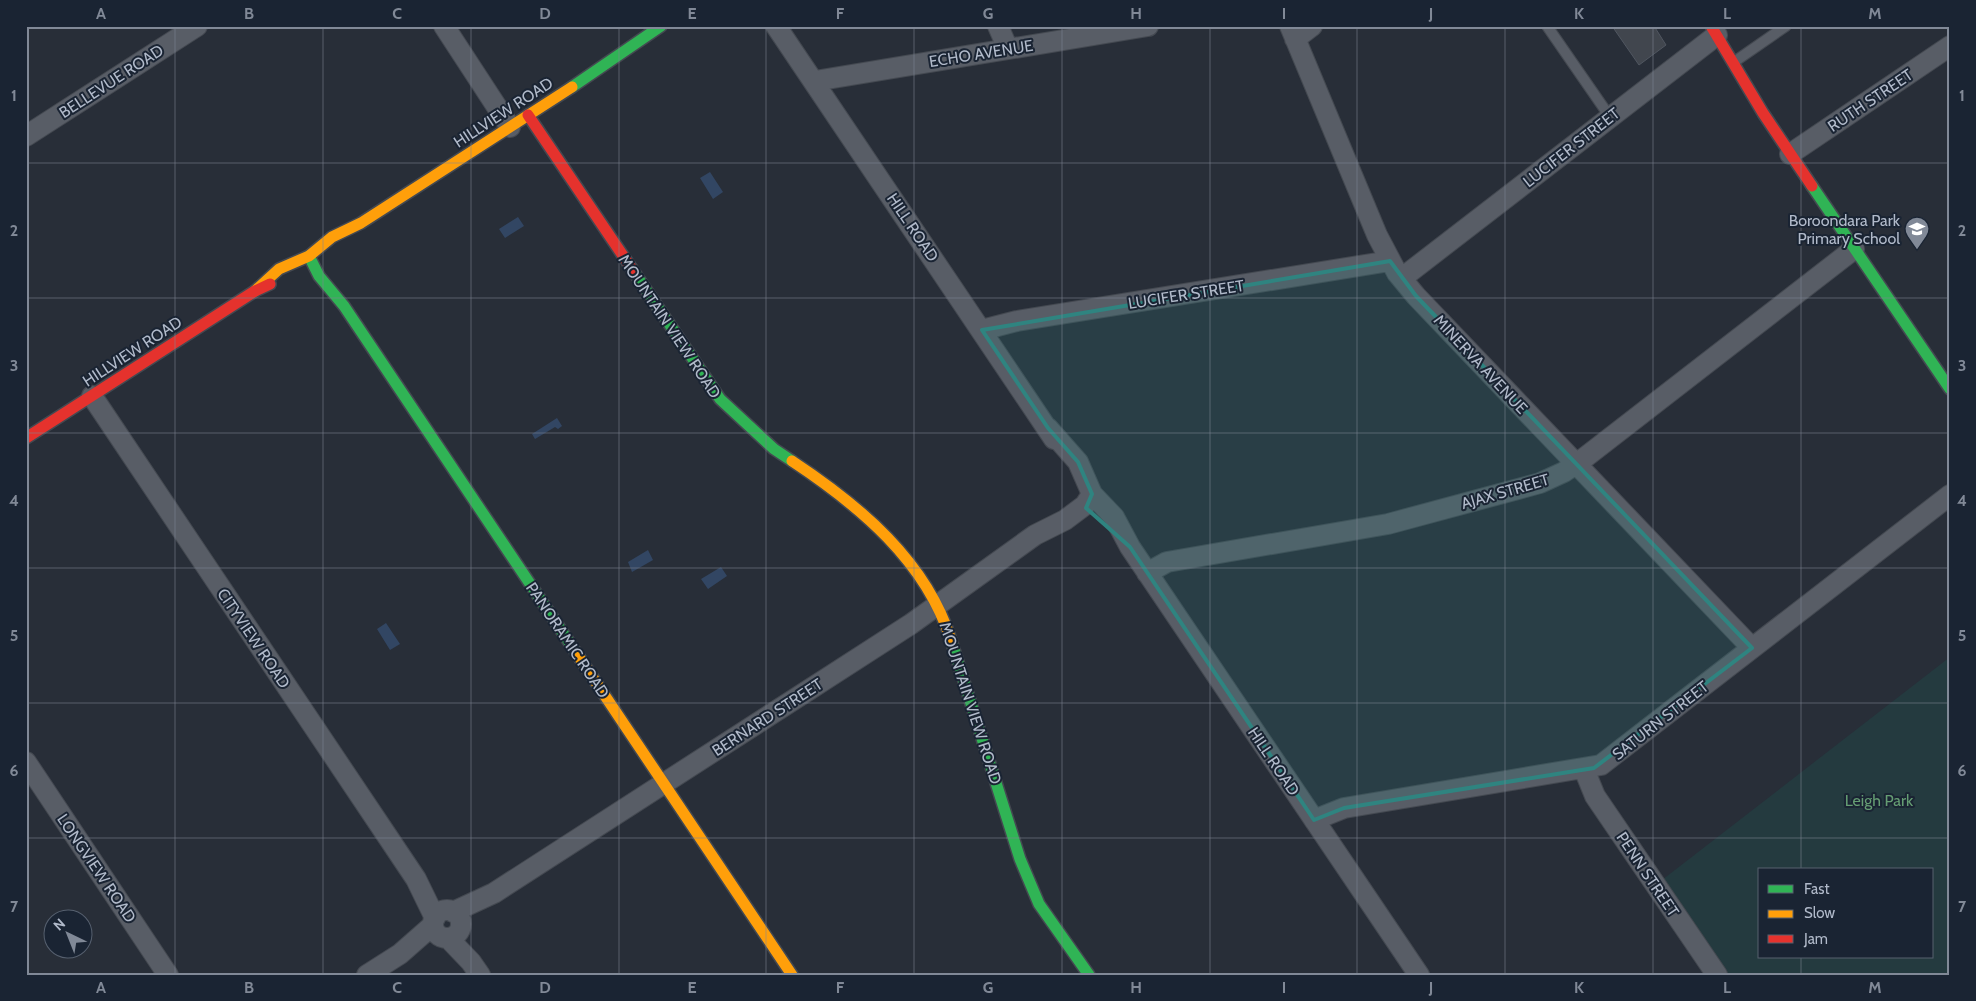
<svg xmlns="http://www.w3.org/2000/svg" width="1976" height="1001" viewBox="0 0 1976 1001" font-family="Cabin,sans-serif">
  <rect width="100%" height="100%" fill="#282e38"/>
  <path fill="#243a3f" fill-rule="evenodd" d="M1950,657V975H1727L1662,880ZM1760,870H1932V957H1760Z"/>
  <path fill="#324663" d="M710,172L723,192L713,199L700,178Z
    M518,217L524,226L505,238L499,229Z
    M557,418L562,426L558,429L555,427L535,439L532,434Z
    M648,550L653,560L632,572L628,562Z
    M721,567L727,576L708,589L701,579Z
    M386,623L400,644L390,650L377,629Z"/>
  <path fill="#41464e" stroke="#505660" d="M1612,26H1654L1666,45L1639,65Z"/>
  <g fill="none" stroke-linecap="round" stroke-linejoin="round">
    <defs>
      <path id="lane" d="M1547,26L1610,117
        M1734,62L1786,26"/>
      <path id="street" d="M444,26L510,127
        M776,26L1054,439
        M998,26L1008,49
        M1290,26L1377,235L1397,273L1416,296L1752,648
        M1295,39L1312,26
        M815,81L1148,26
        M26,136L197,26
        M1790,154L1950,46
        M1402,278L1717,35
        M982,330L1017,321L1390,261
        M92,396L416,879L435,918
        M1048,428L1078,462L1092,494L1114,517L1130,547L1419,975
        M1147,573L1167,562L1388,524L1540,483L1564,472L1583,459L1854,249
        M26,762L168,975
        M1584,769L1595,796L1717,975
        M1314,820L1344,808L1601,765L1950,495
        M433 924a14 14 0 1 1 28 0a14 14 0 1 1-28 0Z
        M453,912L494,893L911,624L1035,535L1065,520L1085,505L1092,494
        M448,938L471,962L480,975
        M367,975L400,954L433,925"/>
      <path id="fast" d="M572,87L661,26
        M1812,186L1950,389
        M309,256L319,276L344,306L579,657
        M632,269L720,399L774,449L792,461
        M951,640L1020,859L1039,904L1089,975"/>
      <path id="slow" d="M255,291L279,269L309,256L332,237L361,223L572,87
        M792,461C860,506 926,561 951,640
        M579,657L792,975"/>
      <path id="jam" d="M1711,26L1763,113L1812,186
        M528,115L632,269
        M26,438L255,291L270,284"/>
    </defs>
    <use href="#lane" stroke="#444951" stroke-width="12"/>
    <use href="#street" stroke="#444951" stroke-width="22"/>
    <use href="#fast" stroke="#444951" stroke-width="14"/>
    <use href="#slow" stroke="#444951" stroke-width="14"/>
    <use href="#jam" stroke="#444951" stroke-width="14"/>
    <use href="#lane" stroke="#585d66" stroke-width="10"/>
    <use href="#street" stroke="#585d66" stroke-width="20"/>
    <use href="#fast" stroke="#30b455" stroke-width="11"/>
    <use href="#slow" stroke="#ff9f0a" stroke-width="11"/>
    <use href="#jam" stroke="#e5322d" stroke-width="11"/>
  </g>
  <path fill="#2f8480" fill-opacity="0.2" stroke="#2f8480" stroke-width="4" stroke-linejoin="round" d="M1390,261L1416,296L1752,648L1594,768L1344,808L1314,820L1130,547L1086,508L1092,494L1078,462L1048,428L982,330Z"/>
  <path fill="none" stroke="#818997" stroke-width="1" stroke-opacity="0.55" d="M175,26V975M323,26V975M471,26V975M619,26V975M766,26V975M914,26V975M1062,26V975M1210,26V975M1357,26V975M1505,26V975M1653,26V975M1801,26V870M26,163H1950M26,298H1950M26,433H1950M26,568H1950M26,703H1950M26,838H1950M1801,957V975"/>
  <defs>
    <symbol id="school-pin" viewBox="-11 -11 22 30"><path d="M0 17L-7.5 6A9.5 9.5 0 1 1 7.5 6Z" fill="#818997" stroke="#1a2433"/><path d="M0-5L7-2L0 1L-7-2ZM-4 1L0 2.5L4 1V4Q0 6-4 4Z" fill="#fff"/></symbol>
  </defs>
  <g fill-rule="evenodd">
    <use href="#school-pin" x="1903" y="215" width="28" height="38"/>
  </g>
  <g text-anchor="middle" stroke-width="4" stroke-linejoin="round" paint-order="stroke">
    <g font-size="16" fill="#b1baca" stroke="#1a2433">
      <text transform="translate(981 53) rotate(-9)" y="6">ECHO AVENUE</text>
      <text transform="translate(111 81) rotate(-33)" y="6">BELLEVUE ROAD</text>
      <text transform="translate(1870 100) rotate(-34)" y="6">RUTH STREET</text>
      <text transform="translate(503 112) rotate(-33)" y="6">HILLVIEW ROAD</text>
      <text transform="translate(1571 147) rotate(-38)" y="6">LUCIFER STREET</text>
      <text transform="translate(913 227) rotate(56)" y="6">HILL ROAD</text>
      <text transform="translate(1186 294) rotate(-9)" y="6">LUCIFER STREET</text>
      <text transform="translate(670 326) rotate(56)" y="6">MOUNTAIN VIEW ROAD</text>
      <text transform="translate(132 351) rotate(-33)" y="6">HILLVIEW ROAD</text>
      <text transform="translate(1481 364) rotate(47)" y="6">MINERVA AVENUE</text>
      <text transform="translate(1505 491) rotate(-16)" y="6">AJAX STREET</text>
      <text transform="translate(254 638) rotate(56)" y="6">CITYVIEW ROAD</text>
      <text transform="translate(568 640) rotate(56)" y="6">PANORAMIC ROAD</text>
      <text transform="translate(971 703) rotate(72)" y="6">MOUNTAIN VIEW ROAD</text>
      <text transform="translate(767 717) rotate(-33)" y="6">BERNARD STREET</text>
      <text transform="translate(1660 720) rotate(-38)" y="6">SATURN STREET</text>
      <text transform="translate(1274 761) rotate(56)" y="6">HILL ROAD</text>
      <text transform="translate(97 868) rotate(56)" y="6">LONGVIEW ROAD</text>
      <text transform="translate(1648 874) rotate(56)" y="6">PENN STREET</text>
    </g>
    <g font-size="16" fill="#b1baca" stroke="#1a2433" text-anchor="end">
      <text x="1900" y="226">Boroondara Park<tspan x="1900" dy="18">Primary School</tspan></text>
    </g>
    <g font-size="16" fill="#659d73" stroke="#1a2433">
      <text x="1879" y="806">Leigh Park</text>
    </g>
  </g>
  <rect width="1976" height="1001" fill="none" stroke="#1a2433" stroke-width="55"/>
  <rect x="1758" y="868" width="175" height="90" fill="#1a2433" stroke="#56606f"/>
  <rect x="1768" y="885" width="25" height="8" fill="#30b455" stroke="#56606f"/>
  <text x="1804" y="894" font-size="15" fill="#b1baca">Fast</text>
  <rect x="1768" y="910" width="25" height="8" fill="#ff9f0a" stroke="#56606f"/>
  <text x="1804" y="918" font-size="15" fill="#b1baca">Slow</text>
  <rect x="1768" y="935" width="25" height="8" fill="#e5322d" stroke="#56606f"/>
  <text x="1804" y="944" font-size="15" fill="#b1baca">Jam</text>
  <g transform="translate(68 934) rotate(317)"><circle r="24" fill="#1a2433" stroke="#56606f"/>
  <path d="M0-4L9 19L0 12L-9 19Z" fill="#818997"/>
  <text y="-8" font-size="14" font-weight="bold" text-anchor="middle" fill="#b1baca">N</text>
  </g>
  <rect x="28" y="28" width="1920" height="946" fill="none" stroke="#818997" stroke-width="2"/>
  <g font-size="16" text-anchor="middle" font-weight="bold" fill="#818997">
    <text x="101" y="19">A</text>
    <text x="249" y="19">B</text>
    <text x="397" y="19">C</text>
    <text x="545" y="19">D</text>
    <text x="692" y="19">E</text>
    <text x="840" y="19">F</text>
    <text x="988" y="19">G</text>
    <text x="1136" y="19">H</text>
    <text x="1284" y="19">I</text>
    <text x="1431" y="19">J</text>
    <text x="1579" y="19">K</text>
    <text x="1727" y="19">L</text>
    <text x="1875" y="19">M</text>
    <text x="14" y="101">1</text>
    <text x="1962" y="101">1</text>
    <text x="14" y="236">2</text>
    <text x="1962" y="236">2</text>
    <text x="14" y="371">3</text>
    <text x="1962" y="371">3</text>
    <text x="14" y="506">4</text>
    <text x="1962" y="506">4</text>
    <text x="14" y="641">5</text>
    <text x="1962" y="641">5</text>
    <text x="14" y="776">6</text>
    <text x="1962" y="776">6</text>
    <text x="14" y="912">7</text>
    <text x="1962" y="912">7</text>
    <text x="101" y="993">A</text>
    <text x="249" y="993">B</text>
    <text x="397" y="993">C</text>
    <text x="545" y="993">D</text>
    <text x="692" y="993">E</text>
    <text x="840" y="993">F</text>
    <text x="988" y="993">G</text>
    <text x="1136" y="993">H</text>
    <text x="1284" y="993">I</text>
    <text x="1431" y="993">J</text>
    <text x="1579" y="993">K</text>
    <text x="1727" y="993">L</text>
    <text x="1875" y="993">M</text>
  </g>
</svg>
